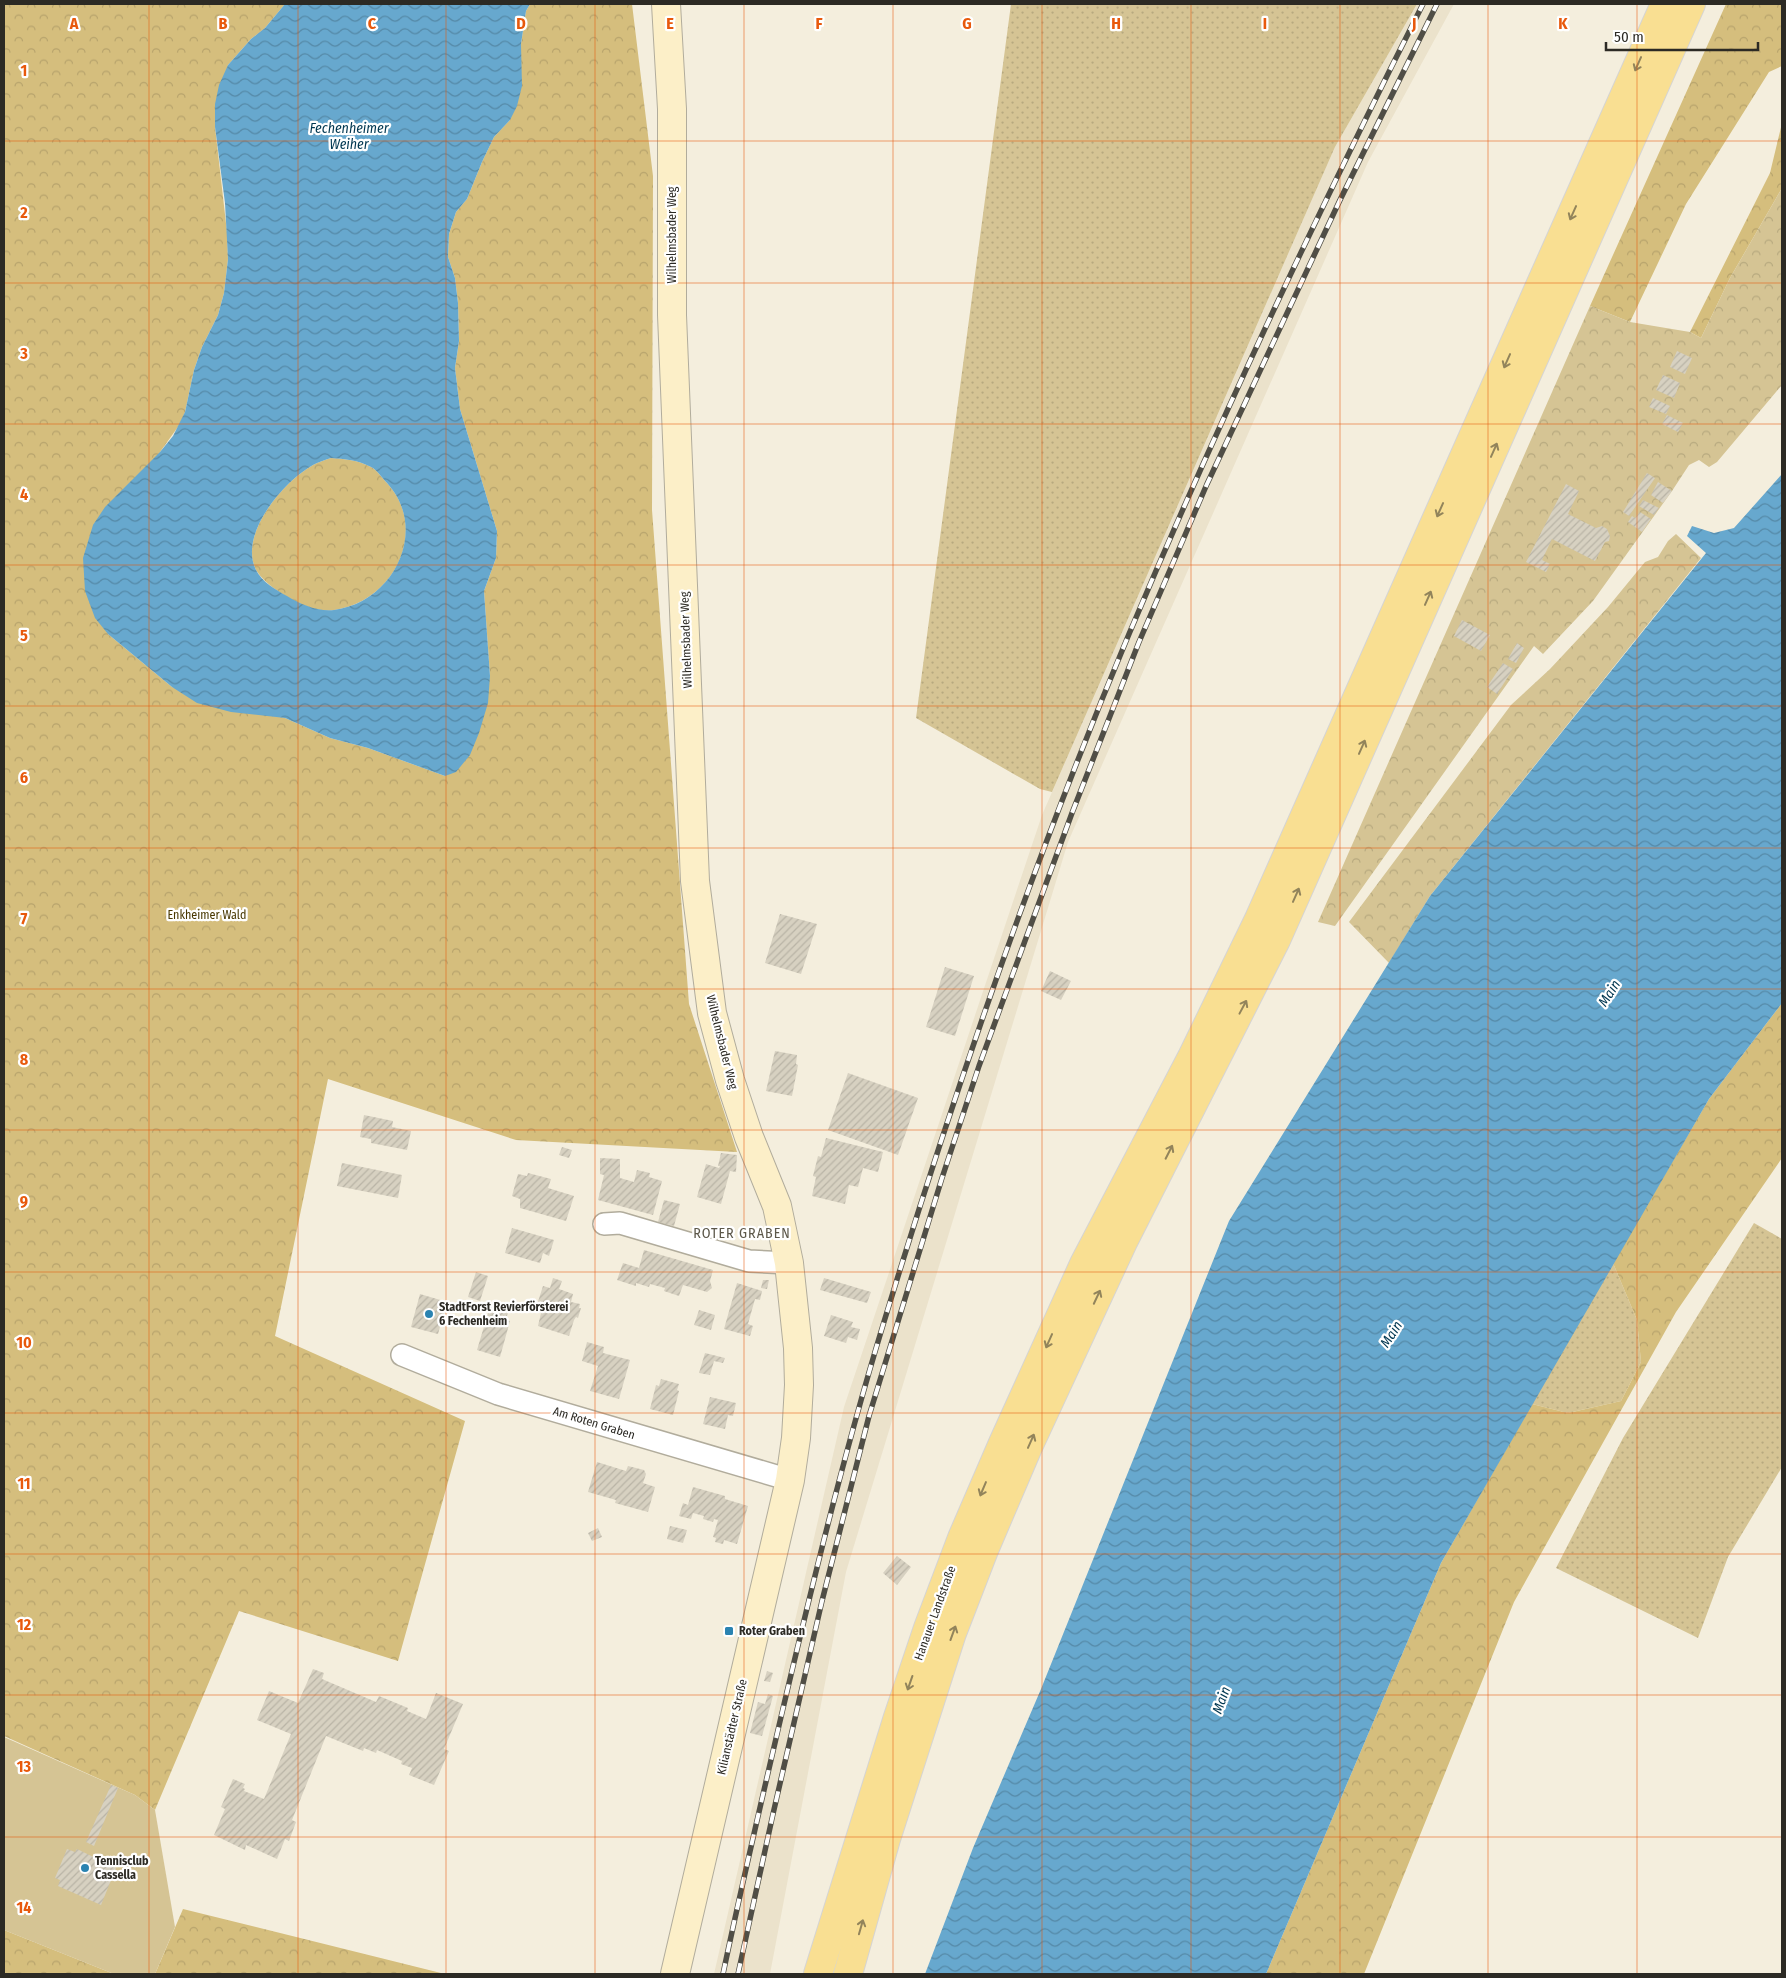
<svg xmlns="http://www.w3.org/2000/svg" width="1786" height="1978" viewBox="0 0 1786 1978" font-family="'Fira Sans Condensed',sans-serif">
  <defs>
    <pattern id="grass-dots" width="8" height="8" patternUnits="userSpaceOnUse" patternTransform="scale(1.25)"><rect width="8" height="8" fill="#d5c494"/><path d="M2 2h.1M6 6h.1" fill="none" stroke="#b7a97f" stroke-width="1.8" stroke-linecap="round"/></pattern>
    <pattern id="forest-crowns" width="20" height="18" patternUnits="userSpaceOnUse" patternTransform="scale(1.25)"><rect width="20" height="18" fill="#d5be7d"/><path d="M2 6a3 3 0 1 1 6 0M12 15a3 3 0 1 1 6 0" fill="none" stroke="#b7a36c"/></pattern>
    <pattern id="park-crowns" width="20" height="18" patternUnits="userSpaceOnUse" patternTransform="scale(1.25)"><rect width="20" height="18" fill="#d5c494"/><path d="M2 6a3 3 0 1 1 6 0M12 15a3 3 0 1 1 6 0" fill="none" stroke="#b7a97f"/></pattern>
    <pattern id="water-waves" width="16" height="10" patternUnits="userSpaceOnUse" patternTransform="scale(1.25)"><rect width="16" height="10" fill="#67a8ce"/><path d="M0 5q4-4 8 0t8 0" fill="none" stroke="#5589a7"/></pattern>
    <pattern id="building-hatch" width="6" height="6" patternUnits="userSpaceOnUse" patternTransform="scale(1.25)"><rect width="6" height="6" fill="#d7d1c1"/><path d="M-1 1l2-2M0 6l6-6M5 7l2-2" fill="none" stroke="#b9b4a6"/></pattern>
  </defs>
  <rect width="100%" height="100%" fill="#f4eedd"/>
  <path fill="#ebe2cb" d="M1417,4H1454L1368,162L1068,842L846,1572L770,1974H714L844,1407L1042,815L1335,147Z"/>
  <path fill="url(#grass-dots)" d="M1011,4H1417L1335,147L1052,792L1040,789L916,718Z
    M1754,1223L1782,1239V1467L1728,1557L1698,1638L1556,1568L1623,1438Z
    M1613,1263L1637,1320L1641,1362L1621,1401L1568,1413L1532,1404Z"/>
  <path fill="url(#forest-crowns)" d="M4,4H285L265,28L251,39L228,65L215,127L227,232L228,259L224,293L218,315L202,347L194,370L185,412L180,424L160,452L108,634L172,687L269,715L285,718L330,738L368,748L445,776L490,676L484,591L496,558L497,531L460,409L455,368L459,341L458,303L455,278L448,257L449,234L456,212L467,199L482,162L494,137L510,120L520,62L521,44L526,11L530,4H632L653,176L652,510L689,1004L737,1152L516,1140L328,1079L275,1336L465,1421L398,1661L239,1611L155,1810L135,1795L4,1736Z
    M1726,4H1782V66L1769,72L1686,204L1630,322L1590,306Z
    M1782,123V188L1730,278L1701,338L1690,332L1770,173Z
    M331,458C344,459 358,460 371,467C377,470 382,478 387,483C430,530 394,602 334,610C316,613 292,601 278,591C270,586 261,578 256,570C238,534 284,481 313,465C318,462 325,460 331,458Z
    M1782,1003V1158L1676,1312L1514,1602L1364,1974H1266L1441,1563L1532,1404L1568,1413L1621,1401L1641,1362L1637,1320L1613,1263L1709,1099Z
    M183,1909L445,1974H155Z
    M4,1930L114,1974H4Z"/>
  <path fill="url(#park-crowns)" d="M1782,188V385L1717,462L1709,467L1699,460L1689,465L1672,491L1593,601L1543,654L1534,646L1335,926L1318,922L1590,306L1630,322L1690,332L1701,338L1730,278Z
    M1676,534L1701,558L1430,896L1389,963L1349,922L1511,705L1550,669L1608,607L1645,562L1658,557L1668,541Z"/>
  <path fill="#d5c494" d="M4,1737L135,1795L155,1810L175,1927L155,1974H114L4,1930Z"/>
  <path fill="url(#water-waves)" fill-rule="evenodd" d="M285,4H530L526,11L521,44L522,86L517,106L510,120L494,137L482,162L467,199L456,212L449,234L448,257L455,278L458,303L459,341L455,368L460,409L497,531L496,558L484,591L490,676L488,703L479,733L470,755L456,772L445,776L368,748L330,738L285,718L231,712L197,703L172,687L108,634L95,618L85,591L83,558L93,525L105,507L160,452L173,436L185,412L194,370L202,347L218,315L224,293L228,259L225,203L215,127V104L219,85L228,65L251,39L265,28ZM331,458C344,459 358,460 371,467C377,470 382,478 387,483C430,530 393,603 334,610C318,612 300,604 287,596C276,590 262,582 256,570C238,534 284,481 313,465C318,462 325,460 331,458Z
    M1782,474V1003L1709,1099L1441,1563L1266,1974H925L973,1848L1041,1689L1229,1221L1430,896L1706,553L1687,536L1692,526L1714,533L1734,528Z"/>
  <path fill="url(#building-hatch)" d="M1677,351L1692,358L1685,374L1670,367Z
    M1663,375L1680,383L1674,398L1656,390Z
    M1653,398L1670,406L1666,414L1649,407Z
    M1667,415L1683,423L1678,432L1662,424Z
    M1647,473L1655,478L1629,516L1623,512Z
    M1658,482L1672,491L1663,503L1651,495Z
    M1566,484L1579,491L1568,514L1596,528L1602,526L1607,529L1610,536L1609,541L1605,542L1595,561L1552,539L1542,560L1550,564L1546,572L1526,562Z
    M1643,500L1659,508L1654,515L1639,506Z
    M1640,512L1651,519L1642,532L1628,522L1632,516L1635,518Z
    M1462,620L1490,635L1481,651L1454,636Z
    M1517,643L1524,648L1516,663L1508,659Z
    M1503,663L1513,669L1497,694L1487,687Z
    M780,914L817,924L801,974L765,963Z
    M945,967L974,976L955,1036L926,1027Z
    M1050,971L1071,981L1061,1000L1041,991Z
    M775,1051L797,1055L796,1064L798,1065L792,1096L766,1091Z
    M848,1073L918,1098L898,1155L828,1130Z
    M364,1115L393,1121L392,1127L411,1131L407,1150L371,1143V1139L360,1137Z
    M826,1138L883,1152L878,1172L863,1168L858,1187L849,1185L845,1204L812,1196L816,1177L813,1176L818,1156L821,1157Z
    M562,1147L572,1150L569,1158L559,1155Z
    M721,1153L737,1155L736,1172L730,1171L721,1204L697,1197L706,1164L719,1168L720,1166H718Z
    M600,1158L620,1159V1178L634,1182L637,1170L650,1173L649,1177L662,1181L653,1215L598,1200L604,1175L600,1174Z
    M342,1163L402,1175L398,1198L337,1186Z
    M528,1173L551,1179L548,1188L574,1196L566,1221L520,1208V1199L512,1196L518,1174L527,1176Z
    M664,1200L680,1204L674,1226L658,1222Z
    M512,1228L554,1240L549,1256L543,1253L540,1263L505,1253Z
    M644,1250L713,1270L710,1281L712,1288L707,1292L683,1285L679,1296L664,1291L665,1288L650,1284L649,1287L636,1283V1286L617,1280L623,1263L639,1268Z
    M476,1272L488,1276L480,1301L468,1297Z
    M553,1278L562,1281L559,1289L573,1294L571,1302L580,1304L579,1308H581L578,1318L576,1317L574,1320L569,1336L538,1326L541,1313L535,1311L543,1286L550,1288Z
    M824,1278L871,1292L867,1303L820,1290Z
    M763,1280H769L767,1289L761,1288Z
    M737,1283L762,1291L760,1300L755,1299L748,1324L753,1326L750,1336L724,1329Z
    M420,1294L447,1302L438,1334L411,1327Z
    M491,1303L509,1308L506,1320L510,1321L500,1357L477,1350Z
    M699,1310L715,1315L711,1330L694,1325Z
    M831,1315L853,1322L851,1327L860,1329L857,1340L848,1337L846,1343L824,1336Z
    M587,1342L604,1347L603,1353L630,1360L619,1399L590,1391L598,1366L582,1361Z
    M705,1353L725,1358L723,1363L714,1361L710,1375L699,1373Z
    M661,1379L679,1384L677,1390L679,1391L673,1415L650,1409L656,1385L659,1386Z
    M710,1397L736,1403L733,1416L728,1415L725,1429L703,1424Z
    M597,1462L626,1471L628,1466L644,1470L646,1474L643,1483L655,1487L648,1512L615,1503L616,1500L588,1492Z
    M693,1487L725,1496V1499L748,1506L737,1544L724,1540L723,1544L715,1542L716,1538L713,1537L718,1520L714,1519L713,1522L703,1519L704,1516L693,1513L691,1519L679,1516L683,1503L688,1505Z
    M670,1526L687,1530L683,1543L667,1539Z
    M598,1528L602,1537L592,1541L588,1533Z
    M897,1556L911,1567L897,1585L883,1573Z
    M313,1669L324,1673L322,1679L376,1702L379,1696L408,1708L407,1711L426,1719L436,1693L463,1704L444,1749L449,1751L434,1785L409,1775L412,1768L401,1764L402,1761L377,1750L376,1753L364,1748L363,1751L326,1736L292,1820L296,1822L289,1841L285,1839L277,1859L246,1845L245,1850L214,1835L225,1809L221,1807L233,1779L245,1784L243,1788L245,1789L244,1791L264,1799L291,1734L257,1720L269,1691L298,1703Z
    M767,1671L773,1673L770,1682L764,1681Z
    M768,1694L773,1696L762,1736L750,1733L758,1702L765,1704Z
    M111,1785L118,1788L94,1846L86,1842Z
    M67,1849L75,1852L77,1849L116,1868L101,1905L58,1886L60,1880L55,1878Z"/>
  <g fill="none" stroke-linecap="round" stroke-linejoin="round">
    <defs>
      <path id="street" d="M604,1224L620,1223L749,1261L789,1263
        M402,1355L498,1394L790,1480"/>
      <path id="secondary" d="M666,4L672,109V315L695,881L712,1013L730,1080L749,1137L777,1206L789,1263L798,1348L799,1385L796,1438L790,1480L675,1974"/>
      <path id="primary" d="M818,1974L898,1717L928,1628L962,1538L1003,1443L1084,1264L1192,1057L1259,919L1665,4
        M848,1974L886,1839L952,1633L984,1550L1028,1447L1123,1242L1276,940L1691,4"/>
    </defs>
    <use href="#street" stroke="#b1ac9c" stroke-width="24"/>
    <use href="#secondary" stroke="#b1ac9c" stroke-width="30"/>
    <use href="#primary" stroke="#d5d4d3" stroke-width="30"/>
    <use href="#street" stroke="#fff" stroke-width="21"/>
    <use href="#secondary" stroke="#fcefc8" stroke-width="28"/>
    <use href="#primary" stroke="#f9df92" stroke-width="28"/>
    <defs>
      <path id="rail" d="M723,1974C741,1888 761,1803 781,1717C814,1577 848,1437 891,1299C960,1074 1038,851 1129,634C1219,421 1319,210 1423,4
        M738,1974L773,1814L822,1601L869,1416L942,1178L979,1066L1072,813L1139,642L1207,484L1340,200L1437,4"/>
    </defs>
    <use href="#rail" stroke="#504e46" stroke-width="5.5"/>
    <use href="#rail" stroke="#fff" stroke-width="4" stroke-dasharray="11" stroke-linecap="butt"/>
  </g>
  <defs><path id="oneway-shaft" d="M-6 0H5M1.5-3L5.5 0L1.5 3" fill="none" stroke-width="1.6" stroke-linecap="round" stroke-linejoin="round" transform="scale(1.25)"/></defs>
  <g stroke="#92845b">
    <use href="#oneway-shaft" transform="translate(1638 64) rotate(114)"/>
    <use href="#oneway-shaft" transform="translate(1573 213) rotate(114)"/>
    <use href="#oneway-shaft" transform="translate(1507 361) rotate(114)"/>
    <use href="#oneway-shaft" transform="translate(1494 450) rotate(-66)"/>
    <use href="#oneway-shaft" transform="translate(1440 510) rotate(114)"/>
    <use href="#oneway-shaft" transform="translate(1428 598) rotate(-66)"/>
    <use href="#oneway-shaft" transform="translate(1362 747) rotate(-66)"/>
    <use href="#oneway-shaft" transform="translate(1296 895) rotate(-66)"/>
    <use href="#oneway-shaft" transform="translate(1243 1007) rotate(-62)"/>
    <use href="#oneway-shaft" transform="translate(1169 1152) rotate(-63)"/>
    <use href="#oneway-shaft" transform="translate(1097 1297) rotate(-65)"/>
    <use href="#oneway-shaft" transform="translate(1049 1341) rotate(114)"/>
    <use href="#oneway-shaft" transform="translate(1031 1441) rotate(-66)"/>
    <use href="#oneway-shaft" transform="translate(983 1489) rotate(113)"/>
    <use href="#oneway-shaft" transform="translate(953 1633) rotate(-70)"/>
    <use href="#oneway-shaft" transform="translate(910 1683) rotate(109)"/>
    <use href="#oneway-shaft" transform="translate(861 1927) rotate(-74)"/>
  </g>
  <path fill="none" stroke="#e8590c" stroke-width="1" stroke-opacity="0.55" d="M149,4V1974M298,4V1974M446,4V1974M595,4V1974M744,4V1974M893,4V1974M1042,4V1974M1191,4V1974M1340,4V1974M1488,4V1974M1637,4V1974M4,141H1782M4,283H1782M4,424H1782M4,565H1782M4,706H1782M4,848H1782M4,989H1782M4,1130H1782M4,1272H1782M4,1413H1782M4,1554H1782M4,1695H1782M4,1837H1782"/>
  <g fill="#2a83b1" stroke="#fff" stroke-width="2">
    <circle cx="429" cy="1314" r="5"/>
    <rect x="724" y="1626" width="10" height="10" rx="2.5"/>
    <circle cx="85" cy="1868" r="5"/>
  </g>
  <g text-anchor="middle" stroke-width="4.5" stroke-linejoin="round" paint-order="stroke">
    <g font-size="12" fill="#2c2a24" stroke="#fff">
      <text transform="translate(672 235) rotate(-90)" y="4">Wilhelmsbader Weg</text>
      <text transform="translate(686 640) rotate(-92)" y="4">Wilhelmsbader Weg</text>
      <text transform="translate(722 1042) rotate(76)" y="4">Wilhelmsbader Weg</text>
      <text transform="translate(594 1423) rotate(17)" y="4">Am Roten Graben</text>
      <text transform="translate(935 1613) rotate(-70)" y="4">Hanauer Landstraße</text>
      <text transform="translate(732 1727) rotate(-77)" y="4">Kilianstädter Straße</text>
    </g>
    <g font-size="12" fill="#493802" stroke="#fff">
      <text x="207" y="919">Enkheimer Wald</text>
    </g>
    <g font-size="12" font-weight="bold" fill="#2c2a24" stroke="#fff" text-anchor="start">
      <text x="439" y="1311">StadtForst Revierförsterei<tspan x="439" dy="14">6 Fechenheim</tspan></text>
      <text x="739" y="1635">Roter Graben</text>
      <text x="95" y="1865">Tennisclub<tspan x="95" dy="14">Cassella</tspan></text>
    </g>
    <g font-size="14" font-style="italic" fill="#003751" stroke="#fff">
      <text x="349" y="133">Fechenheimer<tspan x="349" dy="16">Weiher</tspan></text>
      <text transform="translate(1609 993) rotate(-57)" y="5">Main</text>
      <text transform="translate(1391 1334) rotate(-57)" y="5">Main</text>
      <text transform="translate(1221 1700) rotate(-70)" y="5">Main</text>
    </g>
    <g font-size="14" letter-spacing="1" fill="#5c5749" stroke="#fff">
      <text x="742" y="1238">ROTER GRABEN</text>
    </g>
  </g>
  <g font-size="16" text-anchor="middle" font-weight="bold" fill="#e8590c" stroke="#fff" stroke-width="4.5" stroke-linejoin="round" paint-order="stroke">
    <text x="74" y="29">A</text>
    <text x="223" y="29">B</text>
    <text x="372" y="29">C</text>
    <text x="521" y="29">D</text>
    <text x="670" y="29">E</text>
    <text x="819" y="29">F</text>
    <text x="967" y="29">G</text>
    <text x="1116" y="29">H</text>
    <text x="1265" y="29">I</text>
    <text x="1414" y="29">J</text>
    <text x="1563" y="29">K</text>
    <text x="24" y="76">1</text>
    <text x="24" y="218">2</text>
    <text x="24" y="359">3</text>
    <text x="24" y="500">4</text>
    <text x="24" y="641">5</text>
    <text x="24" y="783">6</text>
    <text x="24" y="924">7</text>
    <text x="24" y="1065">8</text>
    <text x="24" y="1207">9</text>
    <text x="24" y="1348">10</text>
    <text x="24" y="1489">11</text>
    <text x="24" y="1630">12</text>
    <text x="24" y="1772">13</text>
    <text x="24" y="1913">14</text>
  </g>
  <rect width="1786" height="1978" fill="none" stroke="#2c2a24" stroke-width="10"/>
  <path d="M1606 42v8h152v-8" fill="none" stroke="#2c2a24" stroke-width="2.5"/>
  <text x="1614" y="42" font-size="15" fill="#2c2a24" stroke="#ffffff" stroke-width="4" paint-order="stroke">50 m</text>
</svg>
